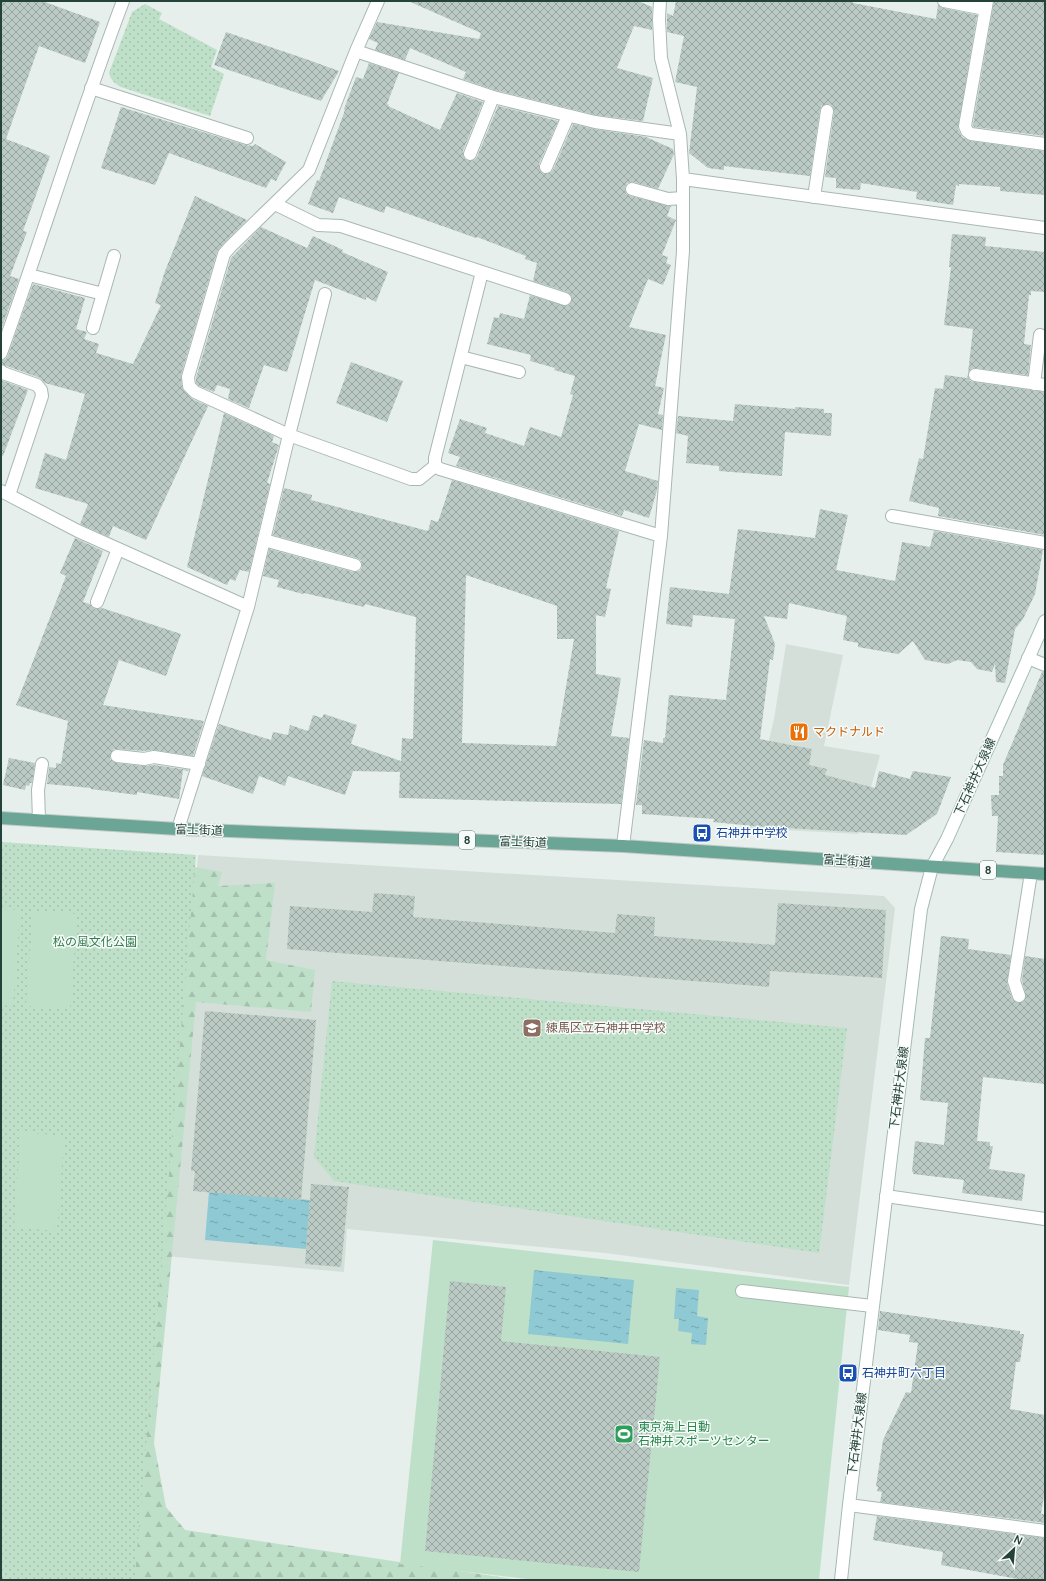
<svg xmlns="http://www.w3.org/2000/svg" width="1046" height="1581" viewBox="0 0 1046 1581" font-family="Manrope,'Noto Sans JP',sans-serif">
  <defs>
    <pattern id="forest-firs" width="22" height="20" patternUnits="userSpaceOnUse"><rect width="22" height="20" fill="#bfe0c8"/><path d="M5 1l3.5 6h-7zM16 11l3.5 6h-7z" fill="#a4c1ad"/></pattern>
    <pattern id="park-dots" width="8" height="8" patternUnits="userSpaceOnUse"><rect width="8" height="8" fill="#bfe0c8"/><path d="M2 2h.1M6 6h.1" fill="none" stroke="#a4c1ad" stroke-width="1.8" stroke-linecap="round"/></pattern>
    <pattern id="water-ripples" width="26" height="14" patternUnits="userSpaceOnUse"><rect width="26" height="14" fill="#8ec9d4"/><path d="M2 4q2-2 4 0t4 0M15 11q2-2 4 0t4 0" fill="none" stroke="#74a5ad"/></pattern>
    <pattern id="building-cross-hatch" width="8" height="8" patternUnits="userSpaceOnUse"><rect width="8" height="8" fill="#bbcac4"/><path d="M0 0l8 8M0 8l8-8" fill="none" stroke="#98a6a0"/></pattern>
  </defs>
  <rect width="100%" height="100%" fill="#e6efeb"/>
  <path fill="#d4dfda" d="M786,644L843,655L824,746L880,755L858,834L748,828L774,719Z
    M198,855L884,896L895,908L849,1285L605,1253L347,1229L344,1272L165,1256Z"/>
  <path fill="url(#forest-firs)" d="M168,862L222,872L218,886L275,883L266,960L315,970L311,1012L196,1002L154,1443L166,1507L185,1530L520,1580H1V1420Z"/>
  <path fill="url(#park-dots)" d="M145,4L162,13L159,19L217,50L211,67L224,74L210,116L121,87C114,83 111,80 109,73L132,12Z
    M1,842L196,855L135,1576L131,1580H1Z
    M332,981L847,1028L819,1253L334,1181L314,1157Z"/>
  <path fill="#bfe0c8" d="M1,909L20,910L13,1006L1,1005Z
    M33,911L77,914L70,1009L26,1006Z
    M21,1132L64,1136L57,1231L14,1227Z
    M433,1240L849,1287L819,1580H536L400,1564Z"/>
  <path fill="url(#water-ripples)" d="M209,1192L310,1200L306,1249L205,1240Z
    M534,1270L634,1280L628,1344L528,1334Z
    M676,1288L699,1290L697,1316L708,1318L706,1345L691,1344L692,1333L678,1331L679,1319H674Z"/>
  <path fill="url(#building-cross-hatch)" fill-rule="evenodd" d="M1,1H42L100,22L85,63L39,46L6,139L50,156L23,231L27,232L10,276L19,279L1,330Z
    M408,1H638L652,7V30L634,26L617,68L653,78L643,121L596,115L495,90L463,79L466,72L410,48L405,60L375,50L378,43L369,39L377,22L479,39L481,33Z
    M676,1H853V3L936,19L938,5L943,8L977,15L958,129L962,137L970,141L1045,151V195L1000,191V187L959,184V186L956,185L953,205L916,199L917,192L861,183L860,190L836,188V178L825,177L834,112L832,105L828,104L821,106L820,110L810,176L724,166V170L708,168L689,153L697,87L675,82L684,36L667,32V13L673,16Z
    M994,1H1045V136L974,127L973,125Z
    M226,32L303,58L339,71L321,101L214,65Z
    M369,63L399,73L387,104L389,105L388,106L440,130L457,93L483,102L463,151L464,158L468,161L474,160L477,157L498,106L558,121L539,164L540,171L543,174L550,173L553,170L573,124L594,129L646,137L673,149L674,154L658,189L634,182L627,183L625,187L626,194L630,196L671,206L667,216L676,220L662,255L668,257L666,263L671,265L663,285L648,279L629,327L666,335L655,386L664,388L658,414L663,415L662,430L639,424L625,471L658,481L657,490L649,518L624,510L622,516L456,466L460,457L448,453L460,419L487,428L485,433L524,446L530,427L561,437L573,395L570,394L575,376L554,370L555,368L530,361L531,355L487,344L494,317L499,318L500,313L524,319L530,295L566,306L570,304L572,297L567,292L533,281L537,263L525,259L526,256L477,237L476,238L386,206L384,213L339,197L333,213L308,204L317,180L319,181L345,110L344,109L356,77L363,79Z
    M121,107L245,145L253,146L255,144L286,162L276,181L271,179L266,188L169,153L155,185L101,168Z
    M195,196L247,220L225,242L217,252L181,375L182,387L184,391L192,399L208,406L146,540L113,526L109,537L80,524L88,504L35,488L45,453L66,460L85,394L45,383L40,378L1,364V360L6,359L8,355L33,284L85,298L76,329L87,332L84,339L99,344L96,353L133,364L161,305L155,303L165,271Z
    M261,227L307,248L313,236L343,250L342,252L388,272L376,302L366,297V300L315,280L287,372L264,365L249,408L228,399L230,389L217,385L214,392L199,386L196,383V378L231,258Z
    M952,234L986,237L985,246L1045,252V292L1031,291V295H1029L1024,344L1031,345L1028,375L976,368H972L968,373L973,329L944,325L951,267H949Z
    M351,362L403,381L387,422L336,403Z
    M945,375L967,378L968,375L970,381L974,382L1045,392V535L938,516L939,508L909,501L919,458L923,459L935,388L943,389Z
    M1,380L28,390L3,456L1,455Z
    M735,404L795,409V407L824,409V413H832L831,436L785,432L782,476L719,471V466L686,463L688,436L676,433L678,416L733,421Z
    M224,413L274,436L272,442L279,445L267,483L270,484L249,572L240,570L235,581L230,579L227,585L187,567Z
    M452,480L619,531L606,588L611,589L605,617L596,615V674L621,678L611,736L629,738L621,804L399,798L400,772L353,771L345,795L288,776L285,786L259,776L253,794L202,776L219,724L271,740L273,732L288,735L290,725L308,731L313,715L322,718L324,714L357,725L351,744L401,761L402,738L413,739L416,617L365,604L364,607L304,593L303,594L277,587L279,580L263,576L269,549L353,572L360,571L362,567L361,560L357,558L273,535L284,488L312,495L311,500L428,531L431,520L438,522ZM466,575L557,606V639H574L556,746L462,743Z
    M820,509L848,515L836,570L895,581L902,542L930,547L934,531L1043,550L1035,594L1023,619L1015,629L1005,683L996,682L995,664L992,672L977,669L971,662L957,660L948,664L925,660L913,641L898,654L858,647V643L843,640L847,616L789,603L787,619L764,616L775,644L773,660L770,659L760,739L812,749L809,765L827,769L825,775L875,788L879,771L910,779L913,771L951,777L937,814L906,835L753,826L713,822L714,819L642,814V805H636L644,740L663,743V738H665L669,695L726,700L735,619L693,615L692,627L666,624L670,587L729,594L738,529L815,538Z
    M75,538L103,551L83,602L90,604L95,609L102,608L181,634L166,676L119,660L103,705L204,721L193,756L155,750L144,751L118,749H114L110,755V759L116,763L143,766L154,765L189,770L188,771L183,770L179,799L137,792V795L91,789V788L47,784L49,767L56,768V763L61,764L68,721L16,705L66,576L60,573Z
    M1042,672H1045V855L996,852L998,816H992L991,795H999V776H1003V765Z
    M9,758L35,763L32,783H30L29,786L26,785L25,790L3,785Z
    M374,893L415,896L413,917L615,933L617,914L655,917L654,936L775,945L778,903L886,910L882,978L770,971L769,987L287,949L290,906L372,912Z
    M941,936L969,939L968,949L1011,955L1007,983L1012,998L1017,1003L1024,1001L1026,997L1022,980L1025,956L1045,959V1084L983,1077L977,1141L990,1142V1146H993L989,1169L1025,1174L1022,1201L962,1193L964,1180L913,1174V1172H912L915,1141L944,1145L948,1103L920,1100L925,1038H930Z
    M205,1011L316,1020L301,1200L193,1191L195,1171H191Z
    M311,1184L349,1187L341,1267L305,1264Z
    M450,1281L506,1287L501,1341L660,1357L639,1572L425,1551Z
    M880,1311L1020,1331V1334H1024L1020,1362H1016L1010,1409L1045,1415V1490L1041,1514H1045V1523L880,1502L882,1492L877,1491L878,1487L876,1486L883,1440L906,1392L911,1393L918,1343L909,1342L910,1335L878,1330Z
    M877,1516L1045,1538V1580H1024L941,1565L943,1552L873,1540Z"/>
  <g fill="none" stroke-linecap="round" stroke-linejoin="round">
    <defs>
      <path id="service" d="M91,88L247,138
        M470,154L493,97
        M546,167L568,116
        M632,189L668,199L683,198
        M814,197L827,111
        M29,275L103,294
        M93,328L114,256
        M975,375L1045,385
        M1034,384L1040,335
        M289,435L325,294
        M892,516L1045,543
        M264,540L355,565
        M97,602L118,549
        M1028,658L1045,665
        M117,756L144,759L154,757L199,764
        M39,820L38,790L42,764
        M1019,996L1014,981L1031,873
        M742,1291L872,1306"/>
      <path id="minor" d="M378,1L356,51L309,170L230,247L224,254L188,377L189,386L195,392L289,435L411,479H419L435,466V458L482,272
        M944,1L985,9
        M987,1L965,126L967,131L971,134L1045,144
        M356,51L493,97L595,122L680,134
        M683,179L1045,228
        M275,204L318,225L341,226L565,299
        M1,353C43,236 79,117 123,1
        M461,357L519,372
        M1,371L3,373L37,385L41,390L42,396L9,495
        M435,466L440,469L661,536
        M1,491L78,531L248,607
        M178,829L248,607L289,435
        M623,846L661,536L683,251V179L680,134L661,58L659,19L660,1
        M886,1196L1045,1219
        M849,1505L1045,1531"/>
      <path id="secondary" d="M841,1580L849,1505L921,909L932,867L947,839L1045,621"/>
      <path id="primary" d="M1,818L178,829L623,846L1045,874"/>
    </defs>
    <use href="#service" stroke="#a8b8b2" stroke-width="14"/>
    <use href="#minor" stroke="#a8b8b2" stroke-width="14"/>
    <use href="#secondary" stroke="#a4bbb3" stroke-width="14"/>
    <use href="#primary" stroke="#c2cac8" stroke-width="14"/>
    <use href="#service" stroke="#fff" stroke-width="12"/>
    <use href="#minor" stroke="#fff" stroke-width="12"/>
    <use href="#secondary" stroke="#fff" stroke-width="12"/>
    <use href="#primary" stroke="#6aa596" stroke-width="12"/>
  </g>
  <defs>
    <symbol id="restaurant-square" viewBox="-11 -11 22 22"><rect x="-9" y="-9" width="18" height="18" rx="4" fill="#e8710a" stroke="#f7fbf9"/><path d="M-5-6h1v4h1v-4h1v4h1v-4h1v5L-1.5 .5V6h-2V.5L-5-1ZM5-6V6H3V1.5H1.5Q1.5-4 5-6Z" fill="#fff"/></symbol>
    <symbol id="bus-square" viewBox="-11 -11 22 22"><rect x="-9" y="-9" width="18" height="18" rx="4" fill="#1a4fb4" stroke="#f7fbf9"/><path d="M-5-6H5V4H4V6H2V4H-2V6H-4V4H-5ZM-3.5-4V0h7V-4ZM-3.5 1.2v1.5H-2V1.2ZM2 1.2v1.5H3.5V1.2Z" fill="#fff"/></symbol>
    <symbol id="school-square" viewBox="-11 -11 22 22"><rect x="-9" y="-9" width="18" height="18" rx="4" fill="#8d6e63" stroke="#f7fbf9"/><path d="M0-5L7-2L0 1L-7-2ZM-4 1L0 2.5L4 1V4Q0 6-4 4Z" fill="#fff"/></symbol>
    <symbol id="stadium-square" viewBox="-11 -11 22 22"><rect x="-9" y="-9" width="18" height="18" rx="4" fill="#2e9e5b" stroke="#f7fbf9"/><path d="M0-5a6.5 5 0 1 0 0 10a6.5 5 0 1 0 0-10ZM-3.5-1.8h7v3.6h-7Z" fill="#fff"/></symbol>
  </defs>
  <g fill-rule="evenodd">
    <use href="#restaurant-square" x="788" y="721" width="22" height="22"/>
    <use href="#bus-square" x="691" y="822" width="22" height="22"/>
    <use href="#school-square" x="521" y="1017" width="22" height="22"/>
    <use href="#bus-square" x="837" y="1362" width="22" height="22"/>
    <use href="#stadium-square" x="613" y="1423" width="22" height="22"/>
  </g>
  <g text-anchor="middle" stroke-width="3" stroke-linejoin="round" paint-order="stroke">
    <g fill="#f7fbf9" stroke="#637a73" stroke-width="1">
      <rect x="459" y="831" width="16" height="18" rx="3"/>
      <rect x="980" y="861" width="16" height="18" rx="3"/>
    </g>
    <g font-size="11" font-weight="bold" fill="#24423a">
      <text x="467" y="844">8</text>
      <text x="988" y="874">8</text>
    </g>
    <g font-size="12" fill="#c56008" stroke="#f7fbf9" text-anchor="start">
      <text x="813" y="736">マクドナルド</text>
    </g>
    <g font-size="12" fill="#24423a" stroke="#f7fbf9">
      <text transform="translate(975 777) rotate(-66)" y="4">下石神井大泉線</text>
      <text transform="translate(199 830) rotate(2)" y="4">富士街道</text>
      <text transform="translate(523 842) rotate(2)" y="4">富士街道</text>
      <text transform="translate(847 861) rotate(4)" y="4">富士街道</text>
      <text transform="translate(899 1088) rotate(-83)" y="4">下石神井大泉線</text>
      <text transform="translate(857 1434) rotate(-83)" y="4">下石神井大泉線</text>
    </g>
    <g font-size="12" fill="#164399" stroke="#f7fbf9" text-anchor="start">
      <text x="716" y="837">石神井中学校</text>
      <text x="862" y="1377">石神井町六丁目</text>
    </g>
    <g font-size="12" fill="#2d7a4b" stroke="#f7fbf9">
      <text x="95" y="946">松の風文化公園</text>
    </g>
    <g font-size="12" fill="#785e54" stroke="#f7fbf9" text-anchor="start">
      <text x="546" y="1032">練馬区立石神井中学校</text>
    </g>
    <g font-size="12" fill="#27864d" stroke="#f7fbf9" text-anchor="start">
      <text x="638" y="1431">東京海上日動<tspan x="638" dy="14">石神井スポーツセンター</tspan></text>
    </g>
  </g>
  <rect width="1046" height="1581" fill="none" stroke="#24423a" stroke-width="4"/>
  <g transform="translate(1014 1549) rotate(26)" stroke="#f7fbf9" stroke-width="3" paint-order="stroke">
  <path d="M0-3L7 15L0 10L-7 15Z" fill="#24423a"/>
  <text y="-6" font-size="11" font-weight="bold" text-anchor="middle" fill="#24423a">N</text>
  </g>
</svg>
